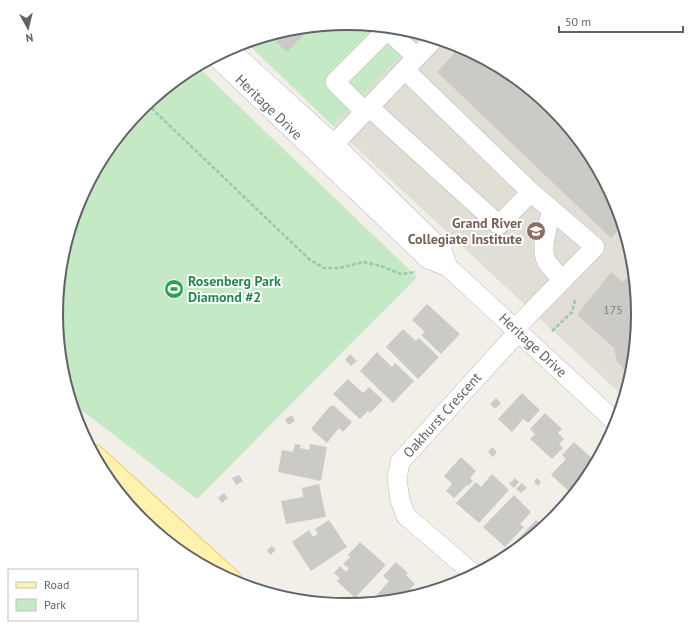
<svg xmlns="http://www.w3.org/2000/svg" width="695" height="629" viewBox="0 0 695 629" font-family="'PT Sans',sans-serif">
  <rect width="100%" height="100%" fill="#f1efe8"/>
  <path fill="#e1ded6" d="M403,29L459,45L510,72L554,109L590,153L617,203L633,258L639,315L633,372L625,398L333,126L416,41Z"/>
  <path fill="#c5e8c5" d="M348,23L403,29L416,41L333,126L246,42L291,29Z
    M197,66L417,277L197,499L71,402L62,371L56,314L62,257L78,203L105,152L142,108L186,72Z"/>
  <path fill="#cccac5" d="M311,27L287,52L269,35L291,29Z
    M461,46L510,72L554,109L590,153L617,203L623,225L611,238L437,72Z
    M141,109L143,110L133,121L132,120Z
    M635,270L639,315L633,373L624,369L617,362L614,348L577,315L611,272L623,282Z
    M427,304L460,334L441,354L421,335L425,332L412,320Z
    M403,329L416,341L419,338L439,357L418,379L386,347Z
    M377,352L392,367L395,363L414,381L393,403L360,371Z
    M350,354L357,361L351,366L345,360Z
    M348,379L363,393L369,387L383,400L370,413L368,411L360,419L333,394Z
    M522,393L540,410L528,423L523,419L512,432L498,419Z
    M496,398L501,403L495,409L490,404Z
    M333,405L352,422L343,432L339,428L327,443L311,429L330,406L331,407Z
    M545,413L562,429L558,433L564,439L559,444L563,448L552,459L530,439L535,434L530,429Z
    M292,415L295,421L288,425L285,419Z
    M574,442L597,463L592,473L572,494L551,475L566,459L562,455Z
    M295,444L301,445L300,448L309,450L310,444L327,447L321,481L278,472L282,450L293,452Z
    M492,447L497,452L493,457L488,452Z
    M461,457L476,471L470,478L473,481L468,486L467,485L454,498L446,491L452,484L444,476Z
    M492,474L509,490L479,523L456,503L476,482L481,487Z
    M239,475L243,481L236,485L232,478Z
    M515,478L519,482L514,488L509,484Z
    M537,478L541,482L538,486L534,482Z
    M522,483L527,488L521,493L516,489Z
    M319,484L326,517L286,524L281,501L303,497L302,488Z
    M224,493L228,498L222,503L218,498Z
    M514,495L531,512L520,524L524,527L505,547L483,527Z
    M329,520L347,547L311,571L292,542L309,530L313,537L318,534L315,529Z
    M536,520L545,528L515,552L510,547Z
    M360,542L386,565L355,598L337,581L340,578L334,573L340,566L346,572L349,568L343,564L350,557L348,555Z
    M272,546L276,550L270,555L267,550Z
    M396,562L408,573L406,575L415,584L399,601L381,603L375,597L389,581L383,576Z
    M422,586L429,593L410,599Z"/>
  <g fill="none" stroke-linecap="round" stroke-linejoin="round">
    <defs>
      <path id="minor" d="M229,49L334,144L442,250L448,267
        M215,56L428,259L448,267L618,424
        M369,107L499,225L531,192L405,70
        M365,112L335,82L387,30L417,57
        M326,154L334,144L435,38
        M552,210C548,224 540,247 546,260C550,268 557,274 563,280
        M515,329L531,312L595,247L531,192
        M475,575L406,516L400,500L397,479L400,462L518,332"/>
      <path id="major" d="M94,456L230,580"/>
    </defs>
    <use href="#minor" stroke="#b5b8bc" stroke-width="20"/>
    <use href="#major" stroke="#f2c960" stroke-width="24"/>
    <path stroke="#9cc7a9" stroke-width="2.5" stroke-dasharray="4 2" stroke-linecap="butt" d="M147,104L310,260L324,268H339L364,262L381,266L401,274L416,272
      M552,331L572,312L575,300"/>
    <use href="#minor" stroke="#fff" stroke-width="19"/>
    <use href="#major" stroke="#fff2af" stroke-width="22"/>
  </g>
  <defs>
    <symbol id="school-disc" viewBox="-11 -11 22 22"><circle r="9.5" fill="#8d6e63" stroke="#fff"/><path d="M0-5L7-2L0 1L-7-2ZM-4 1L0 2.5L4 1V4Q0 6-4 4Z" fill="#fff"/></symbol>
    <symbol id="stadium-disc" viewBox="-11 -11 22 22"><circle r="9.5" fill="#2e9e5b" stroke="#fff"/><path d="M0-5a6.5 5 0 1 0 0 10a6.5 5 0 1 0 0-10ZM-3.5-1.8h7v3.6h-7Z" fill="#fff"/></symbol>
  </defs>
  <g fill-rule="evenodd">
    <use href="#school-disc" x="525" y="220" width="22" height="22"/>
    <use href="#stadium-disc" x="163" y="278" width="22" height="22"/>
  </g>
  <g text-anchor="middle" stroke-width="4" stroke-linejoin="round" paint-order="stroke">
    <g font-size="12" fill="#7a7d7f">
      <text x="613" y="314">175</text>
    </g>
    <g font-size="14" fill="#5f6368" stroke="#fff">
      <text transform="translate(269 107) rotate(44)" y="5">Heritage Drive</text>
      <text transform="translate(533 345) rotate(43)" y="5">Heritage Drive</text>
      <text transform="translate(442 415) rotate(-48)" y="5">Oakhurst Crescent</text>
    </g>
    <g font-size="14" font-weight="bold" fill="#785e54" stroke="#fff" text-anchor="end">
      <text x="522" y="228">Grand River<tspan x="522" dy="16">Collegiate Institute</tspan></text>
    </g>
    <g font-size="14" font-weight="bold" fill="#27864d" stroke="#fff" text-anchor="start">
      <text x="188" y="286">Rosenberg Park<tspan x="188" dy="16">Diamond #2</tspan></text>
    </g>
  </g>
  <path d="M0 0H695V629H0ZM63 314a284 284 0 1 1 568 0a284 284 0 1 1-568 0Z" fill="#fff" fill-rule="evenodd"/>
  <path fill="none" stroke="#5f6368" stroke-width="2" d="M63 314a284 284 0 1 1 568 0a284 284 0 1 1-568 0Z"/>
  <rect x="8" y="569" width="130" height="52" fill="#ffffff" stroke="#bfc1c3"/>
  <rect x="16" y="582" width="20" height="6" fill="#fff2af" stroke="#bfc1c3"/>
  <text x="44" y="589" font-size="12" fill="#5f6368">Road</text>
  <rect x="16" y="599" width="20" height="12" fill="#c5e8c5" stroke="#bfc1c3"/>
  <text x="44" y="609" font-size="12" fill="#5f6368">Park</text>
  <g transform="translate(28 28) rotate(172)" stroke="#ffffff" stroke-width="3" paint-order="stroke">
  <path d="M0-3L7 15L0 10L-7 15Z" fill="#5f6368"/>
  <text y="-6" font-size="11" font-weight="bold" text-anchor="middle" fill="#5f6368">N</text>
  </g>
  <path d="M559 26v6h124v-6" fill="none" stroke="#5f6368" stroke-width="2"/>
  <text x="565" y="26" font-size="12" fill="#5f6368" stroke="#ffffff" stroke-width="3" paint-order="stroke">50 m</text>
</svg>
